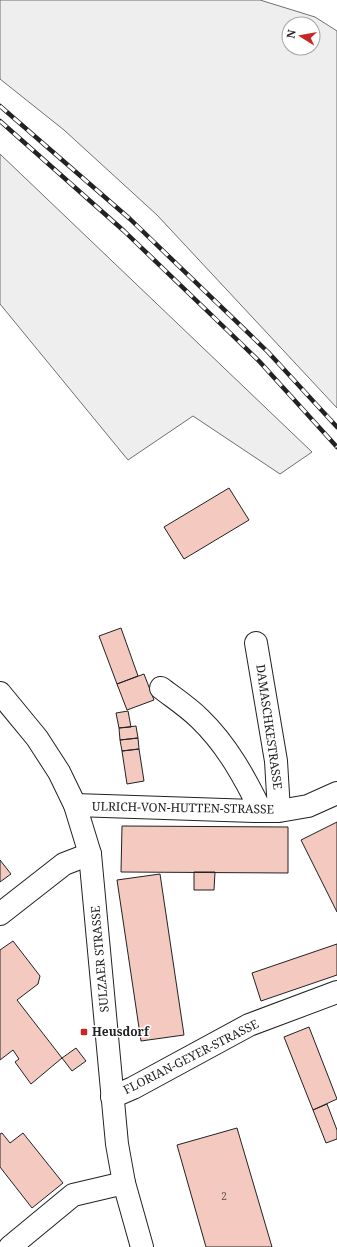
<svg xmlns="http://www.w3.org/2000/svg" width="337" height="1247" viewBox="0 0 337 1247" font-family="'Noto Serif',serif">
  <rect width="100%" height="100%" fill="#fff"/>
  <path fill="#eee" stroke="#6f6f6f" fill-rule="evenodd" d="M0,0H260L315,17L337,31V408L157,215L64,130L0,79ZM289,24H313V48H289Z
    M0,154L312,452L280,474L193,416L128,460L0,304Z"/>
  <path fill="#f3c9c0" stroke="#222" d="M229,488L249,520L184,559L164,527Z
    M121,628L138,676L117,684L99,636Z
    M144,674L154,700L127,710L117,684Z
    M128,711L131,727L119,728L116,713Z
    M136,726L138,738L120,740L119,728Z
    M138,738L139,749L122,751L120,740Z
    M139,749L144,781L127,784L122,751Z
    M337,822V912L301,840Z
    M122,826L288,827V873L121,872Z
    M0,860L11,874L0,882Z
    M194,872H215L214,890H194Z
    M160,874L184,1035L141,1041L117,880Z
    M13,941L40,976L38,984L17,1000L62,1058L31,1084L15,1062L19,1059L13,1050L0,1060V950Z
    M337,944V975L261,1001L252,973Z
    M309,1027L337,1099L313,1110L284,1037Z
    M76,1048L86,1061L72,1071L62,1058Z
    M327,1104L337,1130V1139L326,1143L313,1110Z
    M237,1128L272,1247H206L177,1145Z
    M2,1133L10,1143L23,1133L63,1183L32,1208L0,1167V1134Z"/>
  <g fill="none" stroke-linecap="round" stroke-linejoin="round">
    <defs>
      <path id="minor" d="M256,643L276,761L279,811
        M161,688C174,698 188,707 200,719C227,745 245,778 261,811
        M75,805L254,811H279L308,806L337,793
        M0,914L64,864L90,854
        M112,1097L133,1088L249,1025L337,992
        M10,1247L73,1195L124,1183"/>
      <path id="major" d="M0,693L37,738L59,772L75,805L90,854L117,1144L124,1183L142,1247"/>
    </defs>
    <use href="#minor" stroke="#222" stroke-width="24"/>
    <use href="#major" stroke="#222" stroke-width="24"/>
    <use href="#minor" stroke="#fff" stroke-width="22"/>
    <use href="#major" stroke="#fff" stroke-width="22"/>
    <defs>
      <path id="rail" d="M0,106L130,219L268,352L337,427
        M0,121L124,231L227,330L259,361L337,447"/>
    </defs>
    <use href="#rail" stroke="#222" stroke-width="4.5"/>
    <use href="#rail" stroke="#fff" stroke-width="3" stroke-dasharray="9" stroke-linecap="butt"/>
  </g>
  <rect fill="#c62828" stroke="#fff" stroke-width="1.5" x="80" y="1028" width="8" height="8" rx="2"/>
  <g text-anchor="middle" stroke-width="3" stroke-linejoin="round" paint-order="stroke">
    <g font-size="10" fill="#564c4a">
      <text x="224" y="1200">2</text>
    </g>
    <g font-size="12" fill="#222" stroke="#fff">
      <text transform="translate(269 727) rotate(82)" y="4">DAMASCHKESTRASSE</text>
      <text transform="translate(183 808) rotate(1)" y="4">ULRICH-VON-HUTTEN-STRASSE</text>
      <text transform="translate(100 959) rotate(-95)" y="4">SULZAER STRASSE</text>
      <text transform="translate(191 1057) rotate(-27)" y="4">FLORIAN-GEYER-STRASSE</text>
    </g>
    <g font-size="12" font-weight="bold" fill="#222" stroke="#fff" text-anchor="start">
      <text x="92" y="1036">Heusdorf</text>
    </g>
  </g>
  <g transform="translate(301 36) rotate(281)"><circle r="19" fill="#ffffff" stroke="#a7a7a7"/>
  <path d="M0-3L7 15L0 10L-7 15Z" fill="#c62828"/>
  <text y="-6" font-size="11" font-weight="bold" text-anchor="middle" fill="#222222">N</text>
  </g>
</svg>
